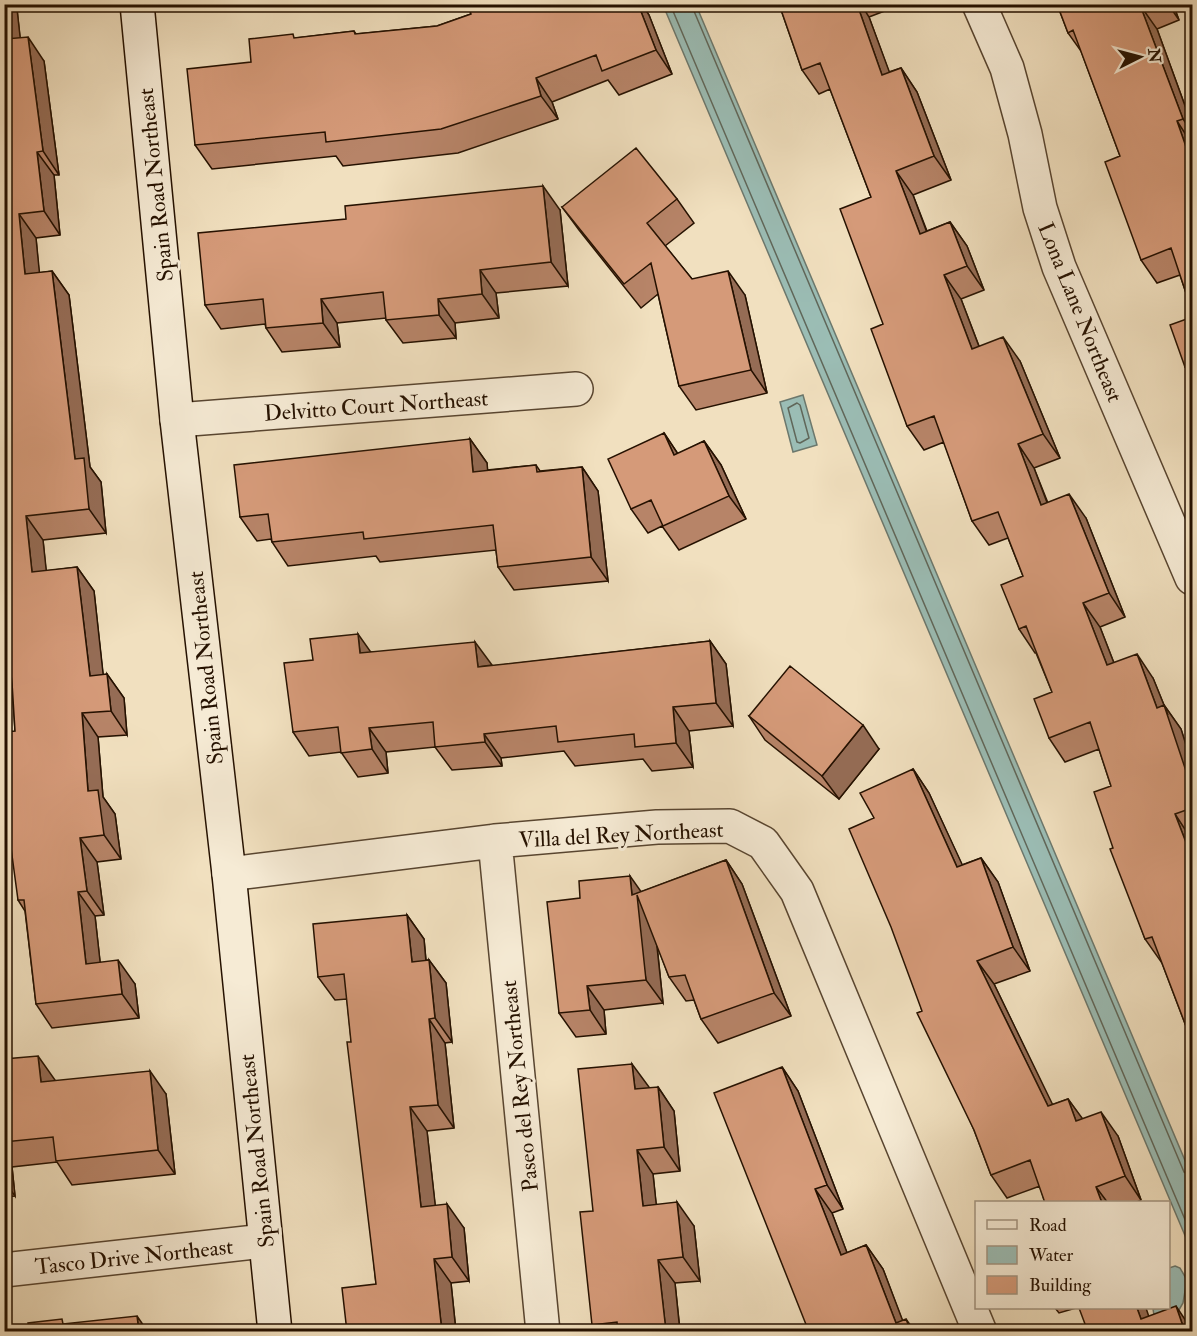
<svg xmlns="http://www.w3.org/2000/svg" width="1197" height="1336" viewBox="0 0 1197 1336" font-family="'IM FELL Double Pica',serif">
  <rect width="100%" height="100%" fill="#f1e0bf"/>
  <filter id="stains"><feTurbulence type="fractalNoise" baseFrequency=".00333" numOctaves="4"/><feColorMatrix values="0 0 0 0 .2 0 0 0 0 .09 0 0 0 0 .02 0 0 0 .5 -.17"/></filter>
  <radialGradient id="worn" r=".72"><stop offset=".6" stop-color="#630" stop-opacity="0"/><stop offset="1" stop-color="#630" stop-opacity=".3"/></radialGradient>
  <path fill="#9bbdb5" stroke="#6c786d" stroke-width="1.5" d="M663,5H696L1192,1177V1252Z
    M803,395L817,445L793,452L780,402Z
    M1175,1266L1180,1268L1187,1280L1183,1303L1172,1322L1154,1315L1153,1309L1168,1308L1169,1268Z"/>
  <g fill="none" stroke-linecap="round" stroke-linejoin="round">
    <path stroke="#60675a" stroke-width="1.5" d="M670,4L1192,1236
      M691,4L1184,1172L1192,1177
      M797,403L800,405L809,438L800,443L797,442L788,408Z"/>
    <defs>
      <path id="street" d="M979,4L1007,68L1025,134L1040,208L1059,267L1192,578
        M177,420L576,389
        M495,841L543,1332
        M229,874L495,841L657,827L730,826L763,843L797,891L980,1332
        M4,1270L264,1241"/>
      <path id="secondary" d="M137,4L177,420L229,874L275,1332"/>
    </defs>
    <use href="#street" stroke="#584530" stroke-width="36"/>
    <use href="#secondary" stroke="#251100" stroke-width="36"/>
    <use href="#street" stroke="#f6ebd5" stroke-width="33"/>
    <use href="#secondary" stroke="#f6ebd5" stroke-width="33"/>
  </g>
  <path fill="#b78468" stroke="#251100" stroke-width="1.5" d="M4,4H39V7L17,9L20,38L44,61L59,175H54L60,235L36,238L39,273L52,271L69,295L90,467L101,482L106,533L43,540L46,571L77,567L94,591L103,675L107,674L124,698L127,735L98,737L103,797L115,814L121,859L97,862L104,915L95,916L100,962L135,984L139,1018L52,1028L36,1004L25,911L18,900L15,731L12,683Z
    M468,4H642L649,15L672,74L619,95L608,80L552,102L558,119L458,153L343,166L336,156L212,169L195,145L251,62L296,38L354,31L356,34L437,26L471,14Z
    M779,4H894L895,7L869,17L889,72L901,68L917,92L951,180L913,195L927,231L950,222L967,246L984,290L961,299L979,346L1020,361L1060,458L1034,468L1048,503L1086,518L1125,617L1100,627L1114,663L1153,678L1164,705L1181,729L1192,764V1042L1162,963L1145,939L1113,848L1111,786L1099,749L1065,762L1049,738L1052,692L1036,653H1035L1019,629L1023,576L1008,538L989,545L972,521L944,442L924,450L907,426L883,324L871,197L830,89L819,94L802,70Z
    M1057,4H1173L1179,20L1157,29L1192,125V311L1180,275L1157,283L1141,260L1120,156L1081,51L1068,33Z
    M677,199L694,223L665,246L692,279L745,295L767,393L696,410L679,386L658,294L641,308L579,230L562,207Z
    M560,210L568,286L496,293L499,318L455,323L456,338L403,343L386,320V318L337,323L340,347L282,352L266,328L265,324L221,329L205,305Z
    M1192,317V378L1185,367Z
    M664,433L678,454L704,441L721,465L746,519L679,550L662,526L648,533L631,509Z
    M470,439L487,463V470L536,465L540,471L582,467L598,491L608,581L514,590L498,567L496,550L380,562L376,556L288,566L272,542L271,539L257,541L240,517Z
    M710,641L726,664L733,726L689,731L693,767L652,771L643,759L575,766L564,751L501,758L502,766L452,770L435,747L386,752L388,773L358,777L341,752L309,756L293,732L371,652L492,666Z
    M749,716L879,749L839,799L765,740Z
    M913,769L929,793L962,865L981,858L998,882L1030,971L994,984L1052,1105L1068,1099L1082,1119L1118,1136L1141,1200L1135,1203H1045L1040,1186L1007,1198L991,1175L974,1130L922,1011L874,818Z
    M726,860L742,884L791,1016L718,1043L701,1019L694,1000L686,1001L669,977L657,945L663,1003L604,1010L606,1034L576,1037L559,1013L580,898L641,892Z
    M407,915L424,939L426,960H429L446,983L452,1042L445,1043L454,1128L427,1131L435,1205L464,1228L469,1281L451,1283L456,1331L460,1330L461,1332H347L376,1284L347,999L335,1000L318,977Z
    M4,1059L55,1081L166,1094L175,1174L72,1185L57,1162L12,1167L15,1196L4,1197Z
    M782,1067L798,1091L843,1209L832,1213L847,1253L866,1245L883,1269L902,1320L809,1332Z
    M658,1087L674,1111L680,1171L653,1174L656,1204L694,1226L700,1281L675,1283L680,1330L711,1332H597L592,1325L593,1211Z
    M1055,1308H1076L1059,1313Z"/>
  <path fill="#956c55" stroke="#251100" stroke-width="1.5" d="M4,4H14L17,9L23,63L6,39L4,25Z
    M638,4H642L649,15L672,74L656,50Z
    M857,4H861L869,17L899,98L882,75Z
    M1168,4H1173L1179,20Z
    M1140,5L1157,29L1192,125V133L1183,119Z
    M28,37L44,61L59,175L43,151Z
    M901,68L917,92L951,180L934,156Z
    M536,78L552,102L558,119L541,96Z
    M1177,121L1192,144V164Z
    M37,152L54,175L60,235L44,211Z
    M896,171L913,195L936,257L920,234Z
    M543,186L560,210L568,286L551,262Z
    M19,214L36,238L42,298L25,274Z
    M950,222L967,246L984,290L967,266Z
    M480,270L496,293L499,318L482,294Z
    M52,271L69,295L90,467L101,482L106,533L89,509L75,459Z
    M728,271L745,295L767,393L751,370Z
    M944,275L961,299L989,373L972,349Z
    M321,299L337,323L340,347L323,323Z
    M438,299L455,323L456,338L439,315Z
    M1003,337L1020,361L1060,458L1043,434Z
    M664,433L680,457L674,455Z
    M470,439L487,463L490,495L473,472Z
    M704,441L721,465L746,519L729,496Z
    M1018,444L1034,468L1057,529L1041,505Z
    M582,467L598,491L608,581L591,557Z
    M1069,494L1086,518L1125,617L1109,593Z
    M26,516L43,540L49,596L32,572Z
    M77,567L94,591L106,700L90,676Z
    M1083,603L1100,627L1124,689L1107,665Z
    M358,634L375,658L360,653Z
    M710,641L726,664L733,726L716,703Z
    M475,642L492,665L478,667Z
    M1137,654L1153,678L1168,715L1164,705L1181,729L1192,764V789L1157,708Z
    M107,674L124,698L127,735L111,711Z
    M673,707L689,731L693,767L676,743Z
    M82,713L98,737L103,797L115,814L121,859L104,835L88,791Z
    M863,725L879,749L839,799L822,776Z
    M369,728L386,752L388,773L372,749Z
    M484,734L501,758L502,766L485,742Z
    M913,769L929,793L974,890L957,867Z
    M1175,814L1192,840V858Z
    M80,838L97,862L104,915L87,891Z
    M981,858L998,882L1030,971L1013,947Z
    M726,860L742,884L791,1016L774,993Z
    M630,876L647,900L654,919L663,1003L646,980L632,895Z
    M78,892L95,916L103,988L86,964Z
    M407,915L424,939L428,985L412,962Z
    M118,960L135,984L139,1018L122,994Z
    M429,960L446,983L452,1042L435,1018Z
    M977,961L994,984L1065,1130L1048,1106Z
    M587,986L604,1010L606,1034L590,1010Z
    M429,1019L445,1043L454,1128L438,1105Z
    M38,1056L55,1080L57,1106L41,1082Z
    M632,1064L649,1087L652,1113L635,1089Z
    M782,1067L798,1091L843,1209L827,1185Z
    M150,1071L166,1094L175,1174L158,1150Z
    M658,1087L674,1111L680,1171L664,1147Z
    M1068,1099L1085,1122L1076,1121Z
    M410,1107L427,1131L438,1230L421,1207Z
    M1101,1112L1118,1136L1141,1200L1125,1176Z
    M637,1150L653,1174L659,1230L643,1206Z
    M4,1156L12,1167L15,1196L4,1181Z
    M1096,1187L1108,1203H1102Z
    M815,1189L832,1213L857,1279L841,1255Z
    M677,1202L694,1226L700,1281L683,1257Z
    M447,1204L464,1228L469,1281L452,1257Z
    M866,1245L883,1269L907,1332L896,1323Z
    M434,1259L451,1283L456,1332H442Z
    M658,1260L675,1283L680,1332H666Z
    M1176,1306L1192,1330V1332H1185Z
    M1137,1308H1146L1154,1332L1141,1319Z
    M137,1316L148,1332H139Z
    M906,1319L915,1332H911Z"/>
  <path fill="#d59a79" stroke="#251100" stroke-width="1.5" d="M468,4H638L656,50L602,71L596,55L536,78L541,96L441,129L326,142L325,132L195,145L187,69L251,62L249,39L293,34L294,38L354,31L355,34L437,26L471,14Z
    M779,4H857L882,75L901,68L934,156L896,171L920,234L950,222L967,266L944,275L972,349L1003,337L1043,434L1018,444L1041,505L1069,494L1109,593L1083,603L1107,665L1137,654L1157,708L1164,705L1192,789V808L1175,814L1192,858V1042L1152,937L1145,939L1110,849L1113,848L1094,792L1111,786L1090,722L1049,738L1034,699L1052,692L1026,626L1019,629L1001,585L1023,576L998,512L972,521L934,416L907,426L871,329L883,324L840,209L871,197L820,63L802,70Z
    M1057,4H1141L1140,5L1183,119L1177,121L1192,164V311L1171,248L1141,260L1105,162L1120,156L1073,30L1068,33Z
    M4,25L6,39L28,37L43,151L37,152L44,211L19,214L25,274L52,271L75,459L84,458L89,509L26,516L32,572L77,567L90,676L107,674L111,711L82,713L88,791L98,790L104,835L80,838L87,891L78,892L86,964L118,960L122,994L36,1004L24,900H18L4,796V732L15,731L12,683L4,617Z
    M636,148L677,199L647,223L692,279L728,271L751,370L679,386L651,263L624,284L562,207Z
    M543,186L551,262L480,270L482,294L438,299L439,315L386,320L383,292L321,299L323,323L266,328L263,299L205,305L198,233L346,219L345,206Z
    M1192,317V365L1185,367L1170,325Z
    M664,433L674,455L704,441L729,496L663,526L651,500L631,509L608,459Z
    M470,439L473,472L536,465L537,472L582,467L591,557L498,567L493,525L364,539L363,532L272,542L268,514L240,517L234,465Z
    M358,634L360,653L475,642L478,667L710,641L716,703L673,707L676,743L635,747L634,734L558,742L556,726L484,734L485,742L435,747L433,722L369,728L372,749L341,753L338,727L293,732L284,663L313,660L310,639Z
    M790,666L863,725L822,776L749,716Z
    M913,769L957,867L981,858L1013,947L977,961L1048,1106L1068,1099L1076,1121L1101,1112L1125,1176L1096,1187L1102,1203H1045L1030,1160L991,1175L974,1130L917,1013L922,1011L891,927L849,829L874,818L860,793Z
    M726,860L774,993L701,1019L685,975L669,977L637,895L646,980L587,986L590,1010L559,1013L547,902L580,898L579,881L630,876L632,895Z
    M407,915L412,962L429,960L435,1018L429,1019L438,1105L410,1107L421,1207L447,1204L452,1257L434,1259L442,1332H347L342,1288L376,1284L347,1042H351L344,974L318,977L313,924Z
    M38,1056L41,1082L150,1071L158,1150L56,1161L53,1137L4,1142V1059Z
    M632,1064L635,1089L658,1087L664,1147L637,1150L643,1206L677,1202L683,1257L658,1260L666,1331L708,1327V1332H618L617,1322L592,1325L580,1212L593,1211L578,1069Z
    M782,1067L827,1185L815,1189L841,1255L866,1245L896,1323L906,1319L911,1332H809L714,1093Z
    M1176,1306L1185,1332H1088L1079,1308H1137L1141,1319Z
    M137,1316L139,1332H29L28,1323L62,1319L63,1324Z"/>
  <g text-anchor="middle" stroke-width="6" stroke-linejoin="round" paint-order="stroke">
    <g font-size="22" fill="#251100" stroke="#f6ebd5">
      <text transform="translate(155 185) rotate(-96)" y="8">Spain Road Northeast</text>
      <text transform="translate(1081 312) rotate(68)" y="8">Lona Lane Northeast</text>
      <text transform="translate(376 405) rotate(-4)" y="8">Delvitto Court Northeast</text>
      <text transform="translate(205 668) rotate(-96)" y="8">Spain Road Northeast</text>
      <text transform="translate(621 834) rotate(-3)" y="8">Villa del Rey Northeast</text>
      <text transform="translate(519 1086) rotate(-96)" y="8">Paseo del Rey Northeast</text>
      <text transform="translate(256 1151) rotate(-96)" y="8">Spain Road Northeast</text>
      <text transform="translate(134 1256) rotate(-6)" y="8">Tasco Drive Northeast</text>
    </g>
  </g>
  <rect width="1197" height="1336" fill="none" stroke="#f1e0bf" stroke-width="24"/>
  <rect x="6" y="6" width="1185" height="1324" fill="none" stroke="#251100" stroke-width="3"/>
  <rect x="12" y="12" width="1173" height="1312" fill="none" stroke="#251100" stroke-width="1.5"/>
  <rect x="975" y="1201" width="195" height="108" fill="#f6ebd5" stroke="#a29480" stroke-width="1.5"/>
  <rect x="987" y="1220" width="30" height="9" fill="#f6ebd5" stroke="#a29480" stroke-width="1.5"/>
  <text x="1029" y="1231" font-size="18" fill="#251100">Road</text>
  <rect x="987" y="1246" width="30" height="18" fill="#9bbdb5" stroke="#a29480" stroke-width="1.5"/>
  <text x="1029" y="1261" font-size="18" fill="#251100">Water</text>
  <rect x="987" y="1276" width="30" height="18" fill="#d59a79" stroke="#a29480" stroke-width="1.5"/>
  <text x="1029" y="1291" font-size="18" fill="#251100">Building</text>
  <g transform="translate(1140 57) rotate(84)" stroke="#f6ebd5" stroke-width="4.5" paint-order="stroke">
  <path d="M0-4.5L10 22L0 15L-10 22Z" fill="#251100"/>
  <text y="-9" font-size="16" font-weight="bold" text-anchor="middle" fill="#251100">N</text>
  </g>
  <rect width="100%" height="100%" filter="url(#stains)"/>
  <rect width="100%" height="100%" fill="url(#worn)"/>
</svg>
